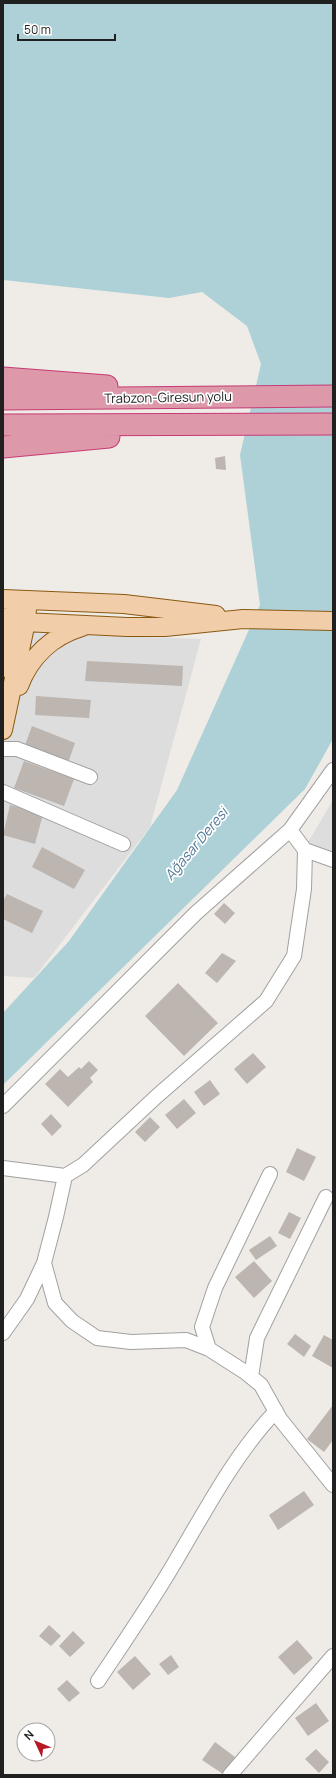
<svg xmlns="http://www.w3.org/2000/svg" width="336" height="1778" viewBox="0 0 336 1778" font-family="Manrope,sans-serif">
  <rect width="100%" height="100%" fill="#efece7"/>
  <path fill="#ddd" d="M3,632L201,639L150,827L34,978L3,976Z
    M333,800V854L307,844Z"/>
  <path fill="#add1d7" d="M3,3H333V739L305,789L3,1085V1013L69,941L177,790L260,605L240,455L261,364L247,326L202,292L169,298L3,280Z"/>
  <path fill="#bcb5b0" d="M225,456L226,470L216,469L215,458Z
    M87,661L183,666L182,686L85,681Z
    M36,696L91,700L89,718L35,715Z
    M32,726L75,743L68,763L25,745Z
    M24,761L74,779L64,806L14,788Z
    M10,805L43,814L35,844L3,835Z
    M42,847L85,870L74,889L32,867Z
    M7,894L43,911L32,933L3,919V901Z
    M224,903L235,913L225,924L214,914Z
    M222,953L236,961L217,983L205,973Z
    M178,983L218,1023L184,1056L145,1016Z
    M253,1053L266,1067L247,1084L234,1069Z
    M89,1061L98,1070L90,1078L93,1082L68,1107L45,1084L60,1069L68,1077L79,1067L81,1069Z
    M210,1080L220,1094L204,1106L194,1092Z
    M184,1099L196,1113L177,1129L165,1115Z
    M51,1114L62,1126L52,1136L41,1124Z
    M150,1117L160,1127L145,1142L135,1132Z
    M297,1148L316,1157L304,1181L286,1172Z
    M289,1212L301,1218L290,1239L278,1233Z
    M270,1236L277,1246L256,1260L249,1250Z
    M254,1261L272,1281L254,1298L235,1277Z
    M295,1334L311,1346L304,1357L287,1344Z
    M324,1335L333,1340V1368L312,1356Z
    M333,1405V1440L324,1452L307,1439Z
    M304,1491L314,1505L278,1530L269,1515Z
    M49,1625L61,1636L51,1646L39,1636Z
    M73,1631L85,1643L70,1657L59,1646Z
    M297,1640L313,1658L294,1675L278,1657Z
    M171,1655L179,1667L168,1675L159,1664Z
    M135,1656L151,1674L133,1690L117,1672Z
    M67,1680L80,1693L69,1702L57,1689Z
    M316,1703L329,1721L308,1736L295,1718Z
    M215,1742L235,1757L223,1774L202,1760Z
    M316,1749L329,1762L319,1773L305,1759Z"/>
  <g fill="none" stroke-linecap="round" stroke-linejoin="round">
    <defs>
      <path id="minor" d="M3,749H17L90,777
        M3,792L123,844
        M290,830L305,850L333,860
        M3,1106L196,913L290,830L333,770
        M3,1168L65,1176L83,1165L157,1096L266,1001L294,956L304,889L305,850
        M65,1176L56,1217L44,1263L55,1303L72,1321L97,1338L131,1342L186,1340L209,1349L245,1372L261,1385L280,1419L333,1485
        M3,1333L27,1299L44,1263
        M209,1349L202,1327L215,1288L270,1174
        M251,1377L257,1338L326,1197
        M98,1681C124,1642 151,1603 175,1562C206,1510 234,1455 276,1411
        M230,1775L333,1656"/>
      <path id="major" d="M3,599L124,604L216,615
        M3,621L127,627H165L243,619L333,621
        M3,668L13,610
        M19,686C30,657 52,636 82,627
        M3,730L26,622L27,609"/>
      <path id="highway" d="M3,378L107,386
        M3,399L333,396
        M3,425L333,424
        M3,447L109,437"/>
    </defs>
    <use href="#minor" stroke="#a1a1a1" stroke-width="16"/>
    <use href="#major" stroke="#8a5911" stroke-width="20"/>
    <use href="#highway" stroke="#c73a75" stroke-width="23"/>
    <use href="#minor" stroke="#fff" stroke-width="14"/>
    <use href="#major" stroke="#f1cdaa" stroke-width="18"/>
    <use href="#highway" stroke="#dd98aa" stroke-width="21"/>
  </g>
  <g text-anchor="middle" stroke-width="3.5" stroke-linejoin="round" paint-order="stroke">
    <g font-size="13" fill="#202020" stroke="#fff">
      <text transform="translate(168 397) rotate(-1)" y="5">Trabzon-Giresun yolu</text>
    </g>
    <g font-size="14" font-style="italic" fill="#4f7896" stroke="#fff">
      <text transform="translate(196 844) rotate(-50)" y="5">Ağasar Deresi</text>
    </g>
  </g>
  <rect width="336" height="1778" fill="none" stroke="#202020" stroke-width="8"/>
  <g transform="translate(36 1742) rotate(314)"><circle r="19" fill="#ffffff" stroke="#a6a6a6"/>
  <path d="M0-3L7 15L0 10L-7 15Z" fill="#b81723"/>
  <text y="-6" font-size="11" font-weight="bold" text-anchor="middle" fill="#202020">N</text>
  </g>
  <path d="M18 34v6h97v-6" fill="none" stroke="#202020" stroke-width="2"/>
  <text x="24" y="34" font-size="12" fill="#202020" stroke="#ffffff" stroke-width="3" paint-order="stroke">50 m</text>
</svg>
